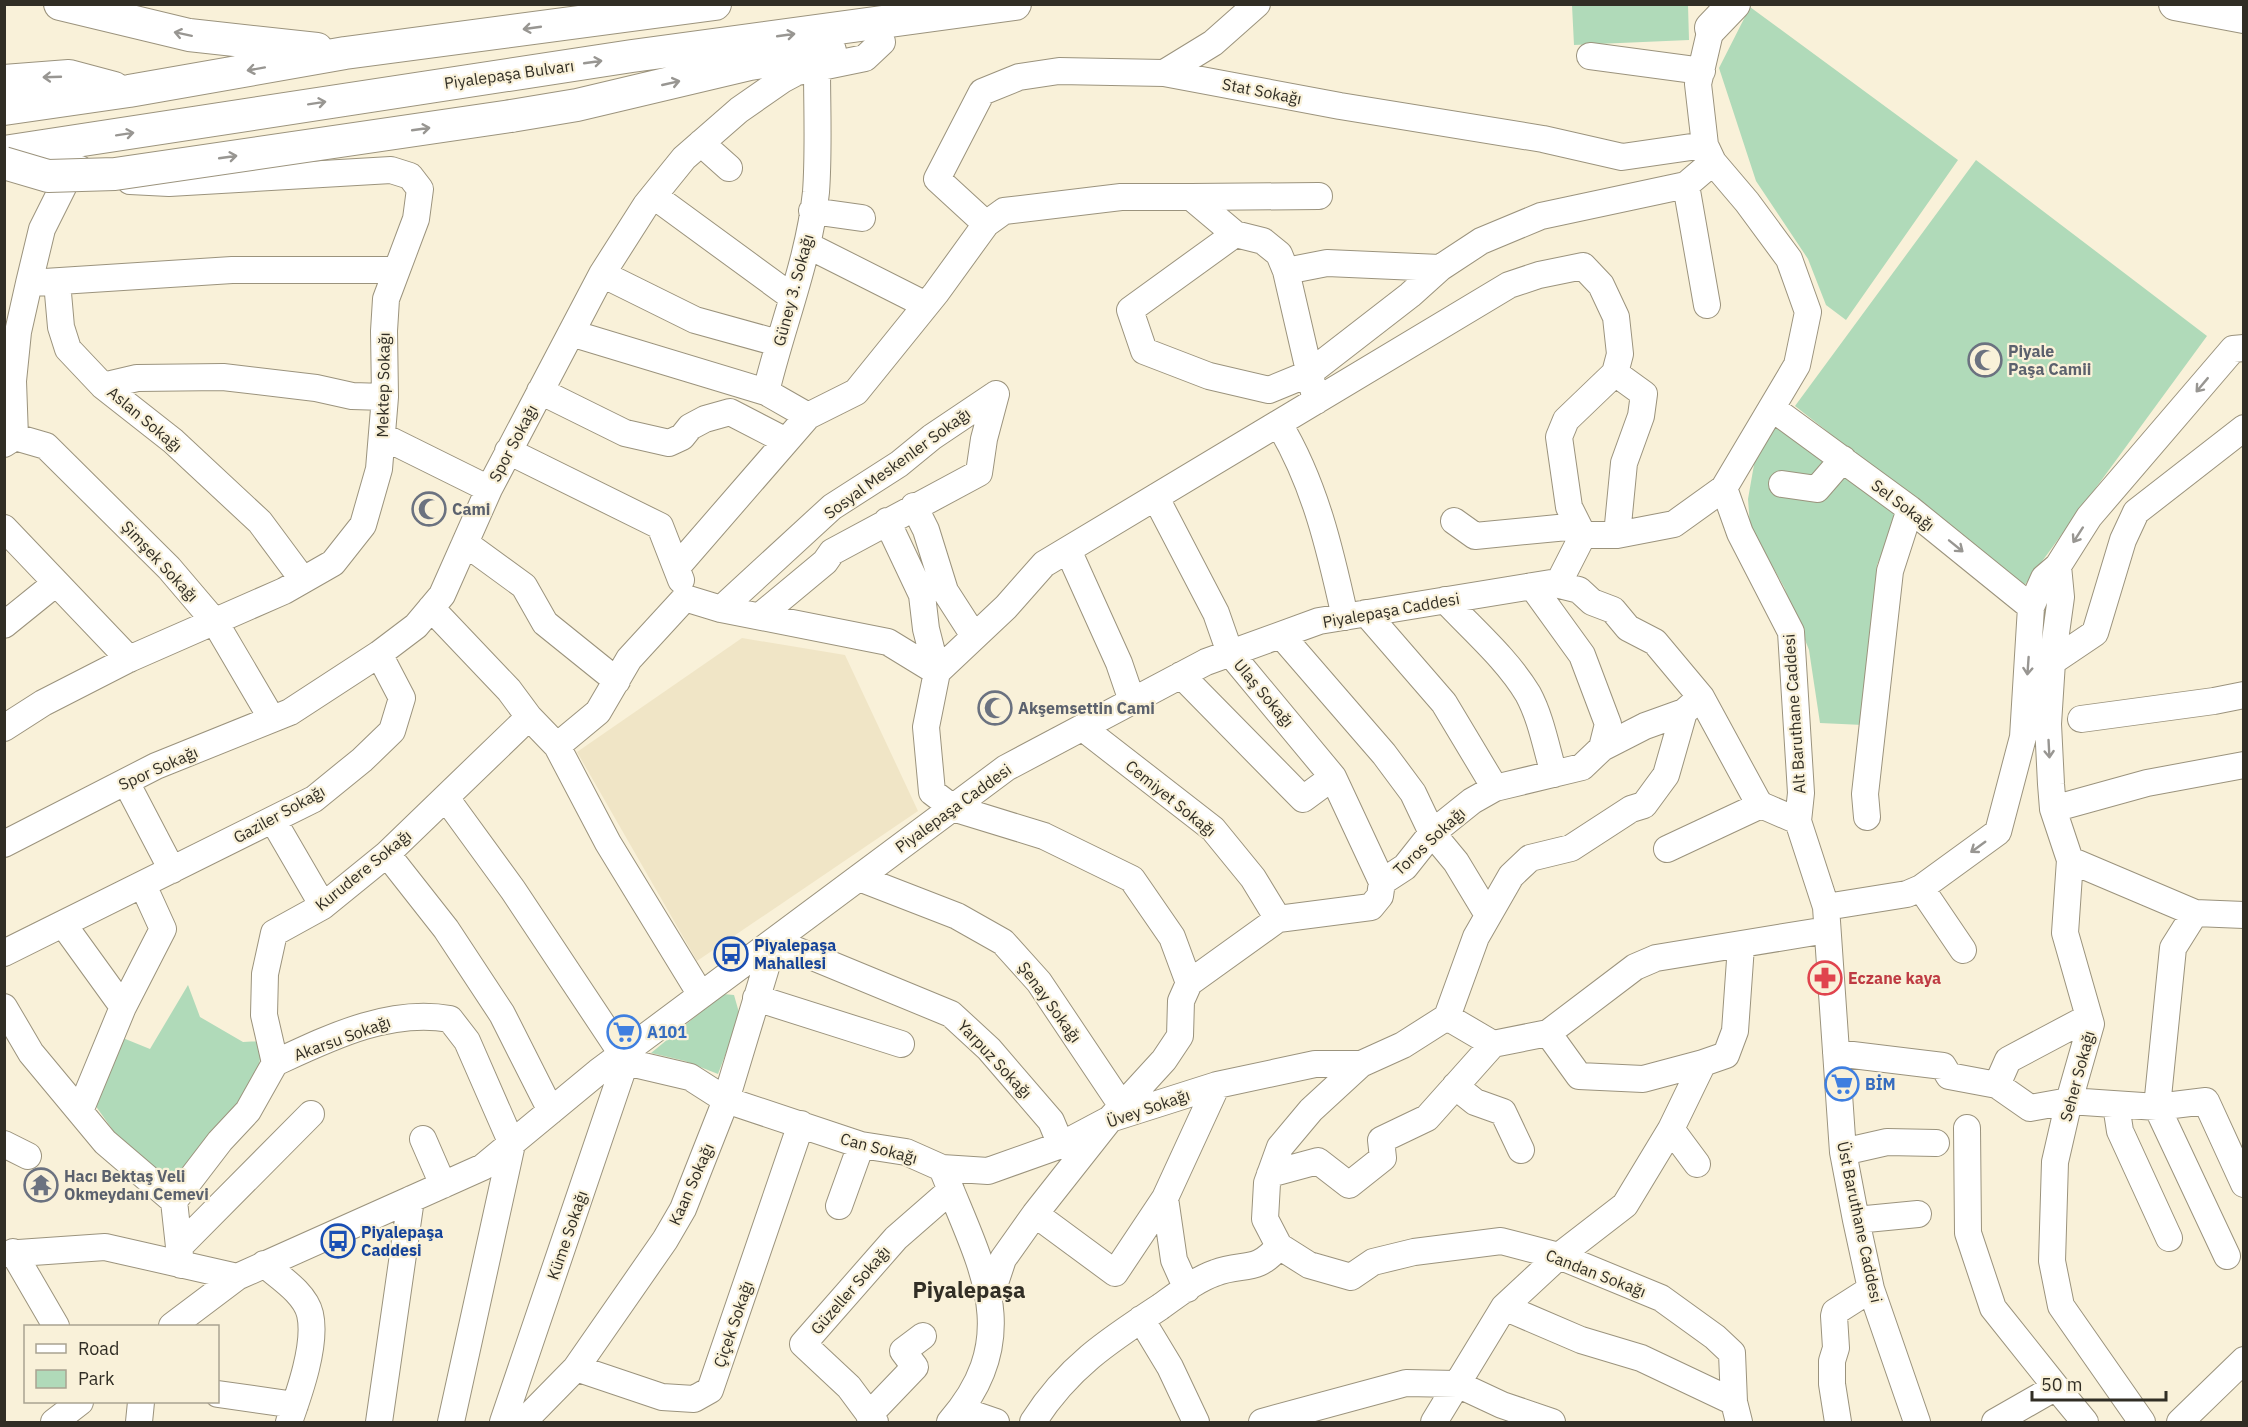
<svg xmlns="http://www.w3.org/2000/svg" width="2248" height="1427" viewBox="0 0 2248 1427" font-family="'IBM Plex Sans',sans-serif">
  <rect width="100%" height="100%" fill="#f9f1d9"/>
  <path fill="#f0e5c6" d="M742,638L845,655L918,811L697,961L577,752Z"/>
  <path fill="#b0dab9" d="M1572,5H1688L1689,40L1574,45Z
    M1750,7L1958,160L1846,320L1826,305L1808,259L1756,181L1719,68Z
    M1976,160L2207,336L2024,586L1795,406Z
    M1778,423L1899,512L1877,565L1863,725L1820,723L1809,650L1802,632L1784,587L1750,526L1748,499L1755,459Z
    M188,985L200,1017L243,1042L262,1041C261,1099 211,1143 173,1183L134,1160L95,1105L118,1036L150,1049Z
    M723,994L734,995L740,1016L718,1074L685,1061L651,1053Z"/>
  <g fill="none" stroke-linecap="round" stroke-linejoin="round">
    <defs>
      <path id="minor" d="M1711,28L1698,84L1705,145L1713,162L1747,202L1789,259L1808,312L1797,365L1724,488L1740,533L1791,632L1801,793L1798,821
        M1590,56L1702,71
        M1164,73L1213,43L1257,4
        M701,143L729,168
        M1686,185L1707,305
        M654,196L792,297
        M1191,197L1319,196
        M812,211L862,218
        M986,224L937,179L982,92L1019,77L1059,71L1164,73L1340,106L1543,139L1622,157L1705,145
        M1235,234L1130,310L1144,351L1209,376L1269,390L1308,374L1410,295L1440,268L1481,241L1541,216L1686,185L1713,162
        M807,245L926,305
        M1286,271L1327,263L1440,268
        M602,274L695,320L778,343
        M57,282L61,327L68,349L103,386L173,441L260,522L303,580
        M29,283L42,229L73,167L80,169
        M571,333L766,392
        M1615,373L1644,394L1641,416L1624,463L1617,535
        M103,386L137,378L223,377L316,388L352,396L385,397
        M540,391L625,433L669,443L682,437L690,427L705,419L730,412L786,441
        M1772,408L1910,509L2031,607
        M808,416L766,392C782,325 809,260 816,192C819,151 817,109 817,68
        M1279,424C1315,484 1330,549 1345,617
        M382,436L489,489
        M15,437L46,446L169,568L215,622L272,719
        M4,444L15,437L13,381L18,332L29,283L232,270H396
        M508,451L660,526L681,580
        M1782,484L1817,489L1843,459
        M1156,498L1216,613L1230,653L1333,777L1382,882
        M914,506L926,530L945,591L974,636
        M887,521L922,595L926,629L937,672
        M1454,521L1475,536L1578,526
        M4,528L129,659
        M465,543L524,586L545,623L617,681
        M1068,550L1119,663L1132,701
        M2058,566L2061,597L2052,662L2048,724L2051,784L2053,809L2070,860L2065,933L2091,1024L2069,1101L2055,1162L2052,1261L2061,1306L2142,1422
        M677,567L808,416L856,392L936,293L986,224L1004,211L1121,197H1191L1235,234L1263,241L1279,254L1286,271L1316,401
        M1558,584L1583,535H1617L1674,524L1724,488
        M1532,586L1582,655L1608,724L1602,748
        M685,598L721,609L888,642L937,672
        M1445,600C1473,630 1507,659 1528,694C1541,718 1546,747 1554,774
        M431,608L509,690L529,717L557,746L608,843L701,995
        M721,609L832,507L899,464L932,437L996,394
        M1366,613L1444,703L1495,788
        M760,616L825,562L832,552L979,473L984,439L996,394
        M4,625L56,583
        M1281,635L1384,754L1413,793L1432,833L1456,862L1488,915
        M2052,662L2095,633L2123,540L2136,512L2244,428
        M1181,675L1303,799L1333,777
        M1701,697L1684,712L1666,775L1644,805L1631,809L1571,848L1530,858L1511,876L1476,937L1447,1017L1403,1045L1361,1064L1311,1110L1280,1147L1267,1183L1265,1219L1279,1246L1309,1265L1351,1277L1373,1262L1414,1252L1501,1241L1559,1256L1661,1298L1715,1337L1732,1353L1734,1402L1739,1422
        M2081,719L2214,701L2244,695
        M4,728L43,703L129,659L284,591L333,563L363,525L379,469L385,397L384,331L386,299L416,219L420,189L410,176L391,170L169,183L130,181
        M1083,728L1213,829L1253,878L1278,919
        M557,746L598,712L629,659L685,598
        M126,782L172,870
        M446,798L513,890L622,1054
        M2053,809L2147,783L2244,765
        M1867,817L1865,794L1890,571L1910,509
        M273,820L323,906
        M4,844L156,766L290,712L379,654L416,626L442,595L489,489L602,274L646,205L684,158L739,110L782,80L797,72L865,58L882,42
        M1667,849L1761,805
        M387,854L446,929L502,1014L551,1111
        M2070,860L2195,913L2244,915
        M859,878L957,916L1003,942L1039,982L1122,1106
        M1921,888L1963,950
        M1826,907L1907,894L1921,888L1998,832L2023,737L2031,607L2044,578L2058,566L2089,517L2233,349L2244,348
        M1278,919L1371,907L1380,896L1382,882L1405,867L1432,833L1472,801L1495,788L1582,767L1602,748L1645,726L1684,712
        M63,924L123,1007
        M774,941L951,1014L989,1049L1051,1121L1061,1145
        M4,953L314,799L362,760L392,731L402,698L379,654
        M1189,983L1172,937L1132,879L1044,836L953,808L932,792L926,727L937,672L1006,607L1044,564L1509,285L1539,275L1583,266L1601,285L1616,317L1620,354L1615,373L1566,420L1559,437L1569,507L1583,535
        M756,998L901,1044
        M4,1007L31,1053L105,1142L174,1201
        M1447,1017L1493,1044
        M2089,1017L2008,1060L1997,1085L2030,1108L2069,1101L2157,1107L2173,948L2195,913
        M1548,1033L1579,1076L1643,1079L1703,1063
        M1836,1053L1943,1066L1949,1076L1997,1085
        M626,1062L690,1077L726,1100L861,1145L906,1152L942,1168C978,1261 1027,1334 950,1422
        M275,1063C329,1038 389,1008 450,1019L467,1041L512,1144L451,1422
        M1455,1086L1475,1102L1503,1112L1521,1150
        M2116,1105L2120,1131L2169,1238
        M80,1111L123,1007L163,929L143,885
        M1967,1128L1968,1233L1993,1308L2056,1387
        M1671,1129L1697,1164
        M423,1139L443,1185
        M4,1144L28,1156
        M1843,1152L1887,1142L1936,1143
        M942,1168L988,1171L1061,1145L1110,1119L1217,1085L1315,1064H1361
        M1270,1174L1318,1161L1349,1185L1383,1158L1381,1140L1427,1118L1493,1044L1548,1033L1635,967L1656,958L1827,930
        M1165,1198L1174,1260L1187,1289
        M839,1206L861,1145
        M1035,1214L1115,1273L1165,1198L1217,1085
        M1856,1220L1918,1214
        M179,1247L311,1114
        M13,1252L56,1326
        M4,1254L105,1247L237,1277L483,1167L598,1072L1006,768L1206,662L1319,621L1551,583L1579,590L1592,602L1613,610L1628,628L1655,642L1701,697L1757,800L1761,805L1798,821L1826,907L1843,1152L1856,1220L1871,1289L1917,1422
        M2227,1256L2157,1107L2206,1101L2244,1184
        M264,1264C279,1277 305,1293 310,1314C317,1344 299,1394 289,1422
        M181,1265L174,1201L220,1141L248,1111L275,1063L264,1015L265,974L274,933L323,906L387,854L529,717
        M991,1295L1003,1259L1035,1214L1110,1119L1164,1060L1180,1036L1181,1001L1189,983L1278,919
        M1504,1307L1581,1340L1641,1358L1734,1402
        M1141,1319L1170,1367L1196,1422
        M172,1326L237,1277
        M576,1368L662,1397L694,1399L710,1390L801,1124
        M218,1394L295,1405
        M961,1410L996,1422
        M869,1415L915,1367L903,1351L923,1336
        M54,1422L80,1402
        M139,1422L141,1402
        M379,1422L411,1199
        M503,1422L630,1048
        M523,1422L576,1368L665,1240L683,1209L726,1100L774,941
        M875,1422L849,1387L803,1344L896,1238L951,1190
        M1033,1422C1067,1368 1108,1341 1160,1307C1177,1295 1195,1280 1215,1273C1244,1262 1256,1274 1279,1246
        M1262,1422L1406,1383L1457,1384L1502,1405L1552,1422
        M1434,1422L1504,1307L1559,1256L1625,1205L1671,1129L1703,1063L1726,1055L1735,1031L1741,946
        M1838,1422L1832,1384V1361L1836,1348L1834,1316L1835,1312L1871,1289
        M1995,1422L2056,1387L2085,1422
        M2180,1422L2244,1360"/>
      <path id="major" d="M60,4L189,35L317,49
        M2175,4L2244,17
        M1711,28L1734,4
        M4,81L69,76L114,88
        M4,109L129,91L345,53L715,4
        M511,116L577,105L750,64L830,51
        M4,152L632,56L1015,4"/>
    </defs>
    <use href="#minor" stroke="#9b937d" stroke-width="28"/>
    <use href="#major" stroke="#9b937d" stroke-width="34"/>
    <use href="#minor" stroke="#fff" stroke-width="26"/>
    <use href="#major" stroke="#fff" stroke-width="32"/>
    <defs>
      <path id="major-bridge" d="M4,163L48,176L115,174L511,116"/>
    </defs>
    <use href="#major-bridge" stroke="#9b937d" stroke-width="34" stroke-linecap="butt"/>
    <use href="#major-bridge" stroke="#fff" stroke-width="32"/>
  </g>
  <defs><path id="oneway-shaft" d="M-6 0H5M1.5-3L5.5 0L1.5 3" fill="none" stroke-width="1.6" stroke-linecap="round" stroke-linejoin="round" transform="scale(1.5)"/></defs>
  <g stroke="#989692">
    <use href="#oneway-shaft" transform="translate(532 28) rotate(172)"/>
    <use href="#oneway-shaft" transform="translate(183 34) rotate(-168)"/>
    <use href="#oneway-shaft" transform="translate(786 35) rotate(-8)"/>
    <use href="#oneway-shaft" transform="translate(593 62) rotate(-8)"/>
    <use href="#oneway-shaft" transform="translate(256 69) rotate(170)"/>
    <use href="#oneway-shaft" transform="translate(52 77) rotate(178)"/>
    <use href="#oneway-shaft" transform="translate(671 83) rotate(-13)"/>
    <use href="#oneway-shaft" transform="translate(317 103) rotate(-9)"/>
    <use href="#oneway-shaft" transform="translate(421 129) rotate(-8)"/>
    <use href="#oneway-shaft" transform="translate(125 134) rotate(-9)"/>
    <use href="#oneway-shaft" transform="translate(228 157) rotate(-8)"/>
    <use href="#oneway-shaft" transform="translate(2202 385) rotate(130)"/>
    <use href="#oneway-shaft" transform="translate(2078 535) rotate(123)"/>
    <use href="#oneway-shaft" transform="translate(1956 546) rotate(39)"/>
    <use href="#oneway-shaft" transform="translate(2028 666) rotate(94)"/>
    <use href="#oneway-shaft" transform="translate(2049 749) rotate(87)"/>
    <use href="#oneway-shaft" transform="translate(1978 847) rotate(144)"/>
  </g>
  <defs>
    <symbol id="mosque-ring" viewBox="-11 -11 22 22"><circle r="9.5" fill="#f9f1d9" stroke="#6b7280" stroke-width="1.5"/><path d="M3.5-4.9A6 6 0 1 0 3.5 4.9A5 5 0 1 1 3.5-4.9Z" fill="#6b7280"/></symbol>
    <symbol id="bus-ring" viewBox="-11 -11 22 22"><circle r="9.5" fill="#f9f1d9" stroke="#1a4fb4" stroke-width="1.5"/><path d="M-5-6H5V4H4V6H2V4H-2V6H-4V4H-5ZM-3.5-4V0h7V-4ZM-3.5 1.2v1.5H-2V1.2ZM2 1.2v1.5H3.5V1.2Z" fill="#1a4fb4"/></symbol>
    <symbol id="pharmacy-ring" viewBox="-11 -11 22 22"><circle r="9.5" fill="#f9f1d9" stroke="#e0444e" stroke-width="1.5"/><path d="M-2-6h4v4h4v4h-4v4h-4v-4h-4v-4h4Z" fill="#e0444e"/></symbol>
    <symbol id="supermarket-ring" viewBox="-11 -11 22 22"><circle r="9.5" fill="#f9f1d9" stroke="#3f7fe0" stroke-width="1.5"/><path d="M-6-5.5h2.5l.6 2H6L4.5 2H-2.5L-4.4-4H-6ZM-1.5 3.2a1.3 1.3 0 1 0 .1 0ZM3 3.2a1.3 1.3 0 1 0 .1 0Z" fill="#3f7fe0"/></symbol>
    <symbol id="temple-ring" viewBox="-11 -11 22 22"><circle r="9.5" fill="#f9f1d9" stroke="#6b7280" stroke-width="1.5"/><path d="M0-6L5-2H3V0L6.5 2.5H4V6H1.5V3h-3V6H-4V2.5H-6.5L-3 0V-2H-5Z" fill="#6b7280"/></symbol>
  </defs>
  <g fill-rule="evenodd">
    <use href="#mosque-ring" x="1966" y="341" width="38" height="38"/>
    <use href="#mosque-ring" x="410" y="490" width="38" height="38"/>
    <use href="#mosque-ring" x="976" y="689" width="38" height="38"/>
    <use href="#bus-ring" x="712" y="935" width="38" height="38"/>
    <use href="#pharmacy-ring" x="1806" y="959" width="38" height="38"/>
    <use href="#supermarket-ring" x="605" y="1013" width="38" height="38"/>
    <use href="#supermarket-ring" x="1823" y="1065" width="38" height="38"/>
    <use href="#temple-ring" x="22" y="1166" width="38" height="38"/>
    <use href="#bus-ring" x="319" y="1222" width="38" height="38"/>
  </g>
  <g text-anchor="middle" stroke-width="4.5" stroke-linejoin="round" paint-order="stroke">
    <g font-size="16" fill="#312e25" stroke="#f9f1d9">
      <text transform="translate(509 74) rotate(-8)" y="6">Piyalepaşa Bulvarı</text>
      <text transform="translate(1262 91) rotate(11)" y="6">Stat Sokağı</text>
      <text transform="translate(793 290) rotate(-75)" y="6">Güney 3. Sokağı</text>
      <text transform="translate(383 385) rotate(-89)" y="6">Mektep Sokağı</text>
      <text transform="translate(145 419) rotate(40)" y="6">Aslan Sokağı</text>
      <text transform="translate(513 443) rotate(-62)" y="6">Spor Sokağı</text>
      <text transform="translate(897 463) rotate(-36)" y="6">Sosyal Meskenler Sokağı</text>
      <text transform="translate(1903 505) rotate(37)" y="6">Sel Sokağı</text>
      <text transform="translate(160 561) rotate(47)" y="6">Şimşek Sokağı</text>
      <text transform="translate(1391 610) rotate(-10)" y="6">Piyalepaşa Caddesi</text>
      <text transform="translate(1264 693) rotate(50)" y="6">Ulaş Sokağı</text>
      <text transform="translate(1794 714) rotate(-94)" y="6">Alt Baruthane Caddesi</text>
      <text transform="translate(158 768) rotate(-24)" y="6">Spor Sokağı</text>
      <text transform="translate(1171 798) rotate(39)" y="6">Cemiyet Sokağı</text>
      <text transform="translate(953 808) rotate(-36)" y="6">Piyalepaşa Caddesi</text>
      <text transform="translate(279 814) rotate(-29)" y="6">Gaziler Sokağı</text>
      <text transform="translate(1429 841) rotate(-43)" y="6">Toros Sokağı</text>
      <text transform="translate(363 870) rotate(-39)" y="6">Kurudere Sokağı</text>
      <text transform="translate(1050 1002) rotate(54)" y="6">Şenay Sokağı</text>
      <text transform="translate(342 1038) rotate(-20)" y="6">Akarsu Sokağı</text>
      <text transform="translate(995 1059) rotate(47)" y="6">Yarpuz Sokağı</text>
      <text transform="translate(2077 1076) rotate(-75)" y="6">Seher Sokağı</text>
      <text transform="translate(1148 1108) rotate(-19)" y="6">Üvey Sokağı</text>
      <text transform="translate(879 1148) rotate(15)" y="6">Can Sokağı</text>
      <text transform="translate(691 1184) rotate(-66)" y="6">Kaan Sokağı</text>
      <text transform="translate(1860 1222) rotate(78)" y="6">Üst Baruthane Caddesi</text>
      <text transform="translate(567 1235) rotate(-71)" y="6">Küme Sokağı</text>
      <text transform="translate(1596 1273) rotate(21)" y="6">Candan Sokağı</text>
      <text transform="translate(850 1290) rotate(-49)" y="6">Güzeller Sokağı</text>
      <text transform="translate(733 1324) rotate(-71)" y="6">Çiçek Sokağı</text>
    </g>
    <g font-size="16" font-weight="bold" fill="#5b616d" stroke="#f9f1d9" text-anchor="start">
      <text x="2008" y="357">Piyale<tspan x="2008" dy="18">Paşa Camii</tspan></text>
      <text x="452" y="515">Cami</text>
      <text x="1018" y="714">Akşemsettin Cami</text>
      <text x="64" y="1182">Hacı Bektaş Veli<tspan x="64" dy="18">Okmeydanı Cemevi</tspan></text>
    </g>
    <g font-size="16" font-weight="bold" fill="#164399" stroke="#f9f1d9" text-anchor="start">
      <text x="754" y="951">Piyalepaşa<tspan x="754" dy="18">Mahallesi</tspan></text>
      <text x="361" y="1238">Piyalepaşa<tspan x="361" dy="18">Caddesi</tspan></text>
    </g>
    <g font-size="16" font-weight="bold" fill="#be3a42" stroke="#f9f1d9" text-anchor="start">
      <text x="1848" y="984">Eczane kaya</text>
    </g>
    <g font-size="16" font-weight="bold" fill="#366cbe" stroke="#f9f1d9" text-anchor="start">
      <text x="647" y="1038">A101</text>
      <text x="1865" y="1090">BİM</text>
    </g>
    <g font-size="22" font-weight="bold" fill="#312e25" stroke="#f9f1d9">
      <text x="969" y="1298">Piyalepaşa</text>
    </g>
  </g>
  <rect width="2248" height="1427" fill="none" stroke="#312e25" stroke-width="12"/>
  <rect x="24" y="1325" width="195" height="78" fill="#f9f1d9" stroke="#a9a391" stroke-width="1.5"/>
  <rect x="36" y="1344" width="30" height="9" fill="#ffffff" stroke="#a9a391" stroke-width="1.5"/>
  <text x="78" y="1355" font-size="18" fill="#312e25">Road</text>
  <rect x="36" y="1370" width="30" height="18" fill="#b0dab9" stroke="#a9a391" stroke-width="1.5"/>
  <text x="78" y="1385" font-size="18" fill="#312e25">Park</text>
  <path d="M2032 1391v9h134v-9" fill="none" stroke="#312e25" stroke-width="3"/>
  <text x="2041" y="1391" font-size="18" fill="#312e25" stroke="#f9f1d9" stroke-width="4.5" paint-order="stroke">50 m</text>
</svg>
